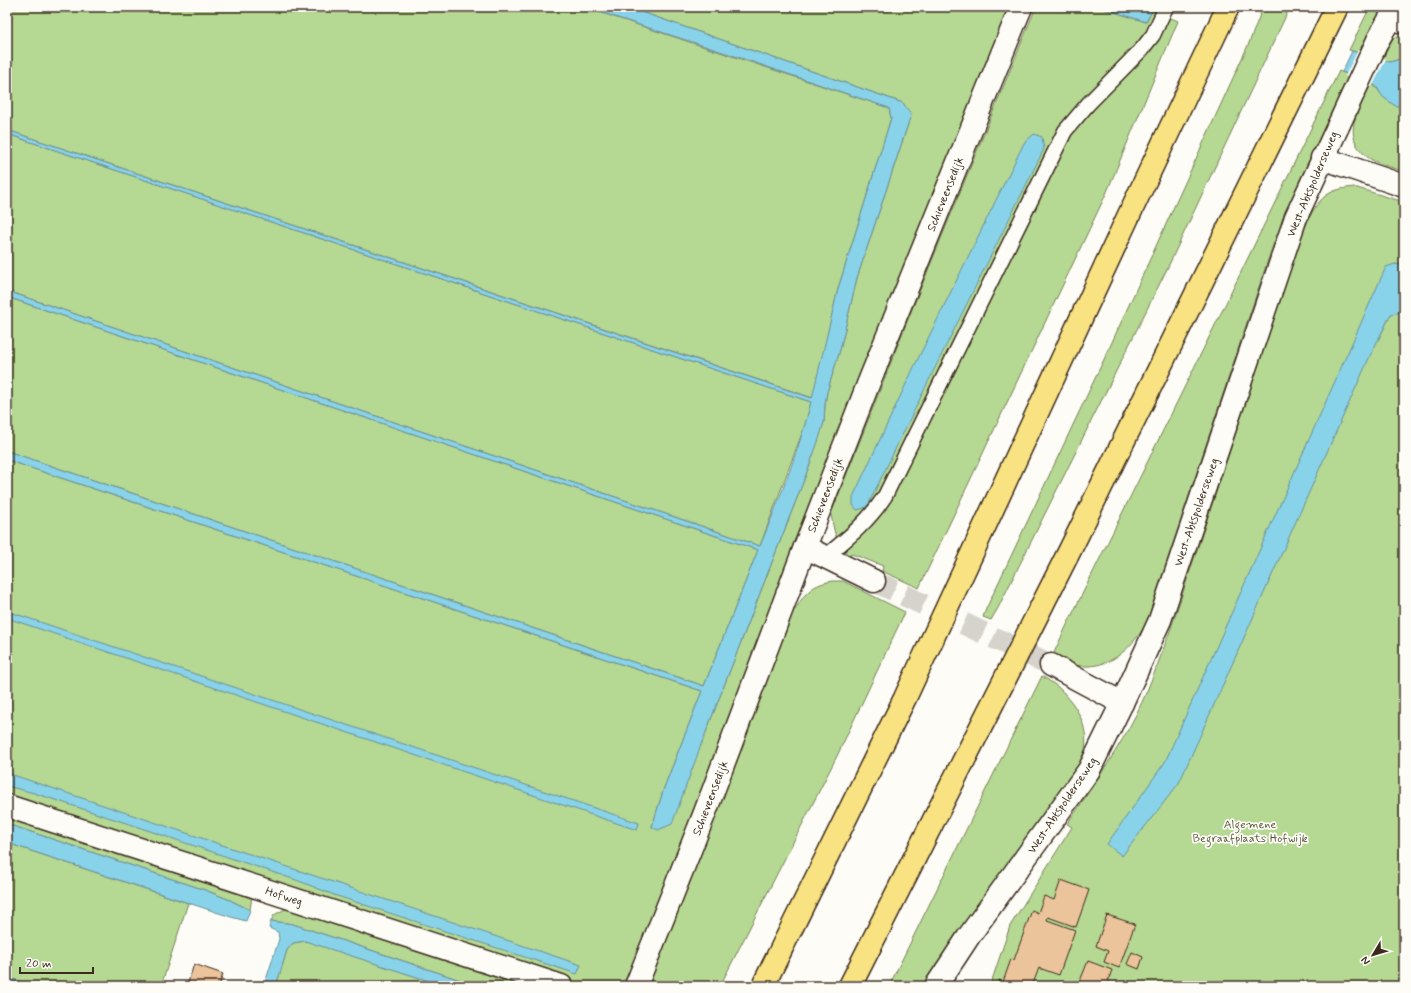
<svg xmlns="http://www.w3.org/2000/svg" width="1411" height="993" viewBox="0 0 1411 993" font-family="Mynerve,sans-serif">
  <rect width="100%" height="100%" fill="#fdfcf7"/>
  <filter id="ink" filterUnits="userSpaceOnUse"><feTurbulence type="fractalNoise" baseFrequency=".025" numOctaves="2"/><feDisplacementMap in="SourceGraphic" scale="8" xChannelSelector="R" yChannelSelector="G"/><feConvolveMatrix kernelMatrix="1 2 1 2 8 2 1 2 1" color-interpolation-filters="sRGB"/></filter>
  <g filter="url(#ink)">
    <path fill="#b5d892" stroke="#788158" d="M7,7H584L889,108L891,118L838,289L813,398L7,130Z
      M627,7H1009L826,468L636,958L628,976L617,986H582L7,798V460L702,691L664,788L652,827L701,745L807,472L824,422L825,404L827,392L840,350L857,278L911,115L903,103Z
      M1036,7H1099L1146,22L1152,10L1178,21L1106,194L919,588L882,571L883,566L852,554L849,556C836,542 834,533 831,514L908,319Z
      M1263,7H1290L1167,269L998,608L991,620L983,617L986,609L1107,353L1249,43Z
      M1370,7H1383L1359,53L1349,50Z
      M1404,36V58L1390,62L1382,60L1393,38Z
      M1339,71L1349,75L1300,180L1273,245L1146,624C1124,661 1093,678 1052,657L1065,629L1225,305Z
      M1371,84C1377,87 1379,92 1384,97C1390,103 1396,106 1404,108V171C1393,168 1382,165 1372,160C1368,158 1365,155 1362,152C1342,131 1361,105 1371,84Z
      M7,134L811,402L805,425L760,546L7,291Z
      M1354,187L1404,202V266L1395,264L1377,342L1391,314L1404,311V986H990L1010,926L1072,827L1067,824C1089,792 1111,760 1130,726C1147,695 1159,661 1171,628L1295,255C1303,235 1310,204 1330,193C1337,189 1346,188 1354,187Z
      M7,297L758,550L704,686L7,451Z
      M833,581H843L905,612L837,756L720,986H644L793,610H795C805,592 813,584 833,581Z
      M1042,676C1048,680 1055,684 1060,689C1076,704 1089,727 1085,749C1084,754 1081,759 1079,764L977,907L925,986H889Z
      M7,810L252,896L250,910L230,900L205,890L7,824Z
      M7,843L188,903L161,986H33L7,977Z
      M289,907L536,986H478L293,924L271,921L274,915Z
      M305,941L314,943L445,986H276L287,950L293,943Z"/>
    <path fill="#89d3ea" stroke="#6a8f98" d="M584,7H627L903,103L911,115L857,278L840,350L827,392L825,404L824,422L819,439L807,472L701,745L672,824L658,830L652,827L664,788L702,691L7,460V451L704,686L758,550L7,297V291L760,546C779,500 799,451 811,402L7,134V130L812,398L838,289L891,118L889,108L723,52Z
      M1099,7H1154L1146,22Z
      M1352,51L1390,62L1404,58V108L1394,105L1383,97L1376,86L1342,72Z
      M1034,134L1042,137L1044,149L930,378L869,503C866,508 862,509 857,510L853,505V497L913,369L1024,143Z
      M1395,264L1404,266V311L1391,314L1370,356L1179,783L1122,856L1107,844L1165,762L1386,267Z
      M7,611L639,823L637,830L7,618Z
      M7,773L581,965L577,974L334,895L299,881L126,823L34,793L7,786Z
      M7,824L205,890L230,900L250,910L246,921L231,917L7,843Z
      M271,921L293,924L478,986H445L305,941L293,943L287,950L276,986H264L279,939L278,932L269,928Z
      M7,977L33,986H7Z"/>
    <path fill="#fdfcf7" d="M1358,50L1386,59L1372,87L1345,76Z"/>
    <path fill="#ebc49b" stroke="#3b2a1e" d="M1061,880L1089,890L1076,927L1048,917L1047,920L1075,930L1059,975L1039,968L1032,986H997L999,980L1003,982L1011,959L1014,960L1032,910L1038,913L1044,896L1054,900Z
      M1107,915L1135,924L1119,968L1104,962L1108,951L1096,946Z
      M1132,952L1143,957L1139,969L1127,964Z
      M1088,961L1112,970L1106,986H1078Z
      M194,964L223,974L219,986H187Z"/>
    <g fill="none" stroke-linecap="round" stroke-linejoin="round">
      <path stroke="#d6d2cc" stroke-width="22" stroke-dasharray="22 11" stroke-linecap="butt" d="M874,581L1051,665"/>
      <defs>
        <path id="service" d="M1388,21L1404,27
          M825,557C848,538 869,521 885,496L1065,131L1088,104L1142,49L1153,35L1166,7"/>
        <path id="minor" d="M7,806L561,986
          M636,986L704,815L805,547
          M936,986L969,936L1089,770L1122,703"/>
        <path id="tertiary" d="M1322,158L1404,186
          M874,581L805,547L869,382L1021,7
          M1051,665L1122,703L1160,620L1296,217L1378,40L1396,7"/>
        <path id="motorway" d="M763,986L905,698L1128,217L1228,7
          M850,986L1070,550L1337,7"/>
      </defs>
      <use href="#service" stroke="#3b2a1e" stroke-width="17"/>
      <use href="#minor" stroke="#3b2a1e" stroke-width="25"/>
      <use href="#tertiary" stroke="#3b2a1e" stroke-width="25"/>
      <use href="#motorway" stroke="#3b2a1e" stroke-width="25"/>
      <use href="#service" stroke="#fdfcf7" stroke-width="14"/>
      <use href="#minor" stroke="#fdfcf7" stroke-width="22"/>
      <use href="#tertiary" stroke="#fdfcf7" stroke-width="22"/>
      <use href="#motorway" stroke="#f8e281" stroke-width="22"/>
    </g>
  </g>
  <g text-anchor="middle" stroke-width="3.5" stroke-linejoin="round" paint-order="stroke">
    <g font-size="12" fill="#3b2a1e" stroke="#fdfcf7">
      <text transform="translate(1312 184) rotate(-67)" y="4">West-Abtspolderseweg</text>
      <text transform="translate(945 194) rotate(-68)" y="4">Schieveensedijk</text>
      <text transform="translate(825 495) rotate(-69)" y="4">Schieveensedijk</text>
      <text transform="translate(1196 512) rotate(-71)" y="4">West-Abtspolderseweg</text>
      <text transform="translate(710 798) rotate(-69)" y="4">Schieveensedijk</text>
      <text transform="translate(1062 805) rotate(-56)" y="4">West-Abtspolderseweg</text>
      <text transform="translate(284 896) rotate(18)" y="4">Hofweg</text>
    </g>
    <g font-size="12" fill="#5a563b" stroke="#fdfcf7">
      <text x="1250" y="828">Algemene<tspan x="1250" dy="14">Begraafplaats Hofwijk</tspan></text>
    </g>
  </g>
  <rect width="1411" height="993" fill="none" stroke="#fdfcf7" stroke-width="24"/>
  <rect x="12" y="12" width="1387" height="969" fill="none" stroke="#3b2a1e" stroke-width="1.5" filter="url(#ink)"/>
  <g transform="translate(1373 955) rotate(232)" stroke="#fdfcf7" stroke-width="3" paint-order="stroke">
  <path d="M0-3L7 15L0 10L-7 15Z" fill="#3b2a1e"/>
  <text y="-6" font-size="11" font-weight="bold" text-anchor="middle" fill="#3b2a1e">N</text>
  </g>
  <path d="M20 967v6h73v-6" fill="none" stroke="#3b2a1e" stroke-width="2"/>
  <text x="26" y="967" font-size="12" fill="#3b2a1e" stroke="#fdfcf7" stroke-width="3" paint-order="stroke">20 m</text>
</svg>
